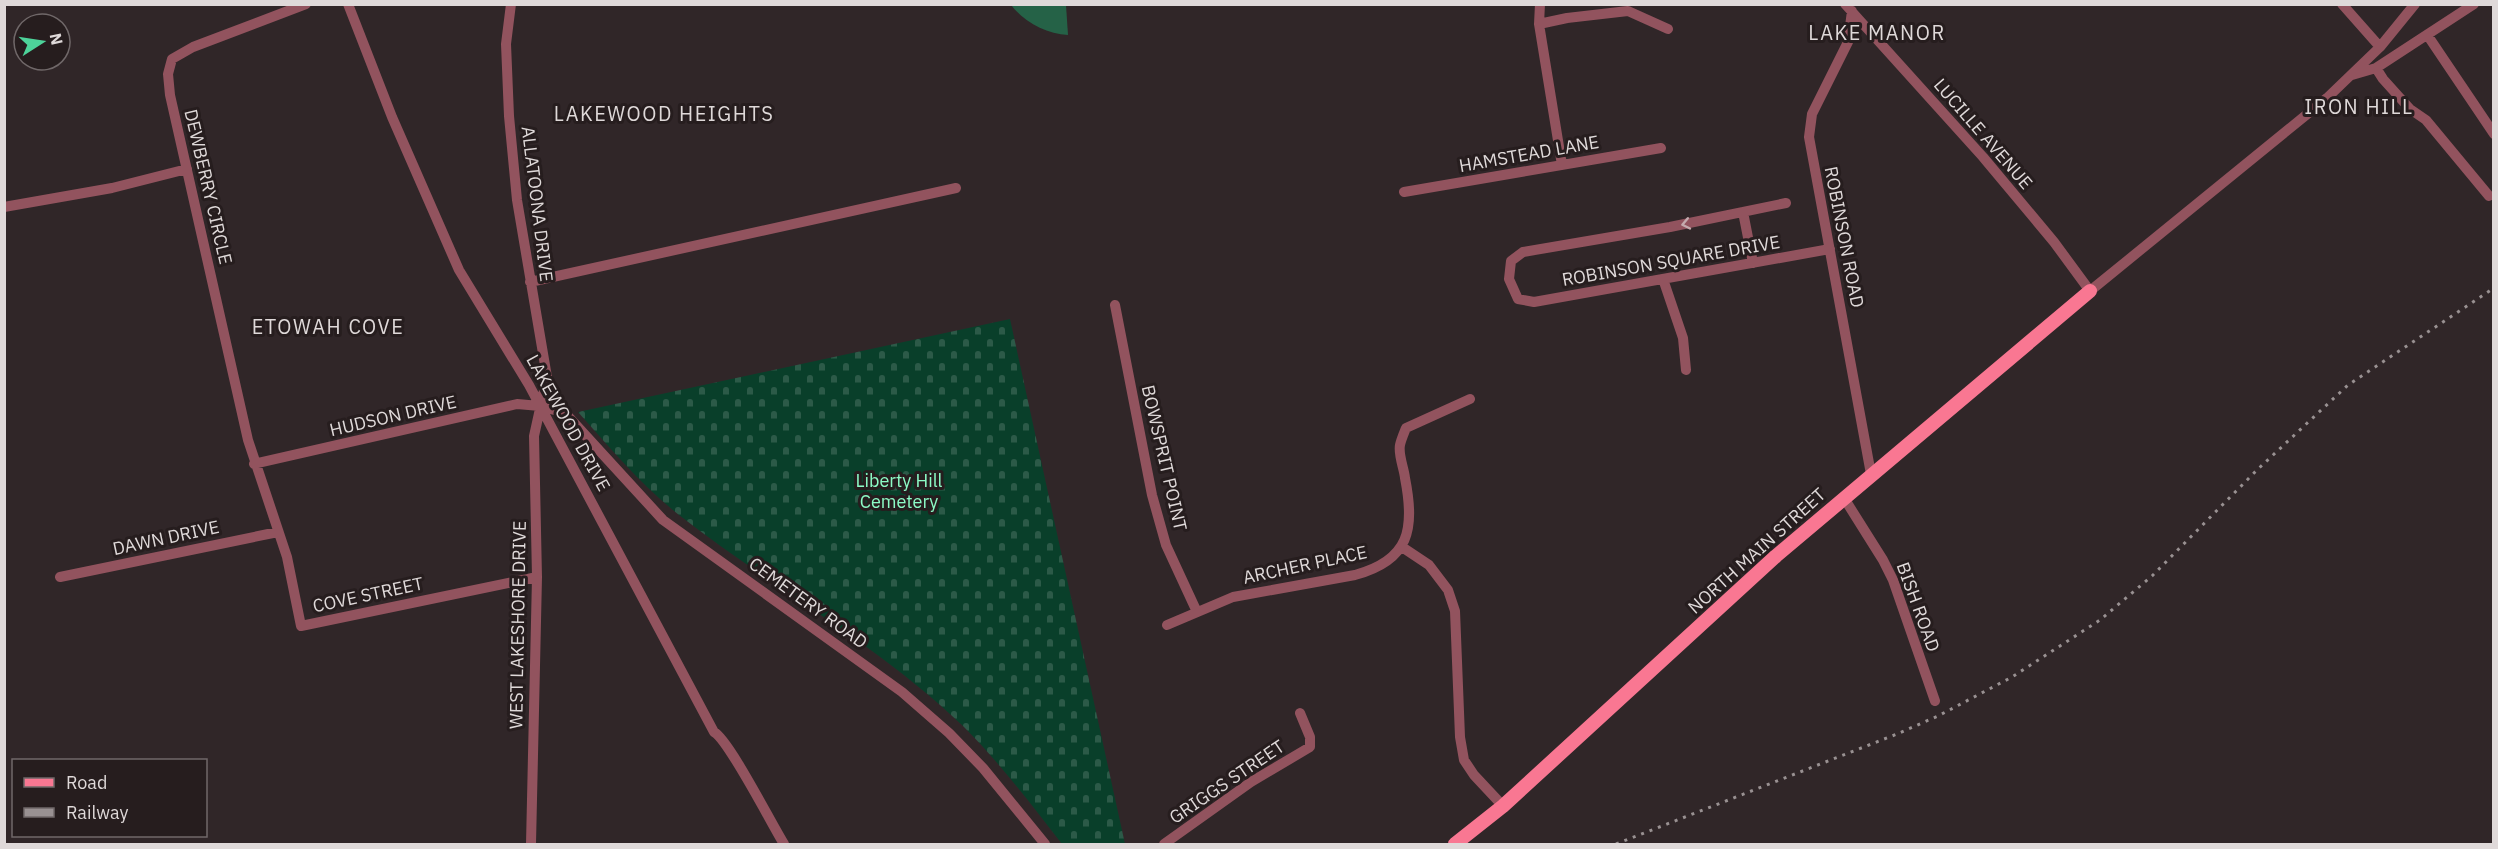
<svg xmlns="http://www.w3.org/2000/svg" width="2498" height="849" viewBox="0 0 2498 849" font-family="'IBM Plex Sans',sans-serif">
  <defs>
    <pattern id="cemetery-stones" width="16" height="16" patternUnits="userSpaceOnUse" patternTransform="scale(1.5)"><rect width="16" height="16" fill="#093f2a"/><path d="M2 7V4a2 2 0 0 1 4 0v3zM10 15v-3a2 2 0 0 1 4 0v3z" fill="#2c5a48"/></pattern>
  </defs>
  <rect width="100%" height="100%" fill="#302628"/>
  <path fill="url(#cemetery-stones)" d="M1010,319L1125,844H1062C1031,804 999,762 963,726C879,645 771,587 679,515C641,485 610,448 578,412Z"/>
  <path fill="#256247" d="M1011,5H1066L1068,35C1046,34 1024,22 1011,5Z"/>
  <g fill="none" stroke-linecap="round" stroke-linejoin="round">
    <path stroke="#92535e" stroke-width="10" d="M306,4L193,47L172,59L168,74L170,95L248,440L287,557L301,626L537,577
      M348,4L392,117L459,270L529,385L714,732C729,740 772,825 784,844
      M511,4L506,44L509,116L517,200L547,377L534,436L537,577L531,844
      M1540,4L1539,24L1562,165
      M1845,4L1983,157L2054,242L2090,291L2327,98L2380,47L2415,4
      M2342,4L2380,47
      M1852,11L1848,42L1812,114L1809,137L1871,474
      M1539,24L1567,18L1628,11L1668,29
      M2428,36L2494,134
      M2376,68L2383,79L2410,109L2426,120L2489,196
      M2352,75L2376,68L2474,4
      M1404,192L1661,148
      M1786,203L1670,227L1523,252L1511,261L1509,279L1518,299L1534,302L1830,249
      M4,207L112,188L187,169
      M1743,212L1753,263
      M1663,279L1683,338L1686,370
      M530,282L956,188
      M1115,305L1152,495L1166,545L1197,612
      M254,464L517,404L540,406L565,413L663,520L902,692L949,733L983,768L1045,844
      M1844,498L1883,560L1893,580L1935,701
      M1402,547L1429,565L1448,590L1455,611L1460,737L1464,760L1474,775L1503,806
      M60,577L278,532
      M1167,625L1233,597L1355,575C1410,560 1415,529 1405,478C1404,468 1398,455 1400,445C1401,440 1404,433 1406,428L1470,399
      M1164,844L1251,782L1310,747V737L1300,713"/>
    <path stroke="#f97792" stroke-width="14" d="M1455,844L1503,806L1776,556L2090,291"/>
    <path stroke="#999192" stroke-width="3" stroke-dasharray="3 6" stroke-linecap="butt" d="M1616,844L1897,734L1938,716L2012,677L2100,620L2152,576L2257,470L2348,385L2494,288"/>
  </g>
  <defs><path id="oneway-chevron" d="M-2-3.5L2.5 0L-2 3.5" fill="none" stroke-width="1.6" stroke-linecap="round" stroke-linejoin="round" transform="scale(1.5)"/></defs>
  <use stroke="#c4aaae" href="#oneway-chevron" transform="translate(1686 224) rotate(168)"/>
  <g text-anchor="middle" stroke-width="6" stroke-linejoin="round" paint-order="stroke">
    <g font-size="18" fill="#dfd9d9" stroke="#261d1e">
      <text transform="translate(1983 134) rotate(49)" y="6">LUCILLE AVENUE</text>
      <text transform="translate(1529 154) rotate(-10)" y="6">HAMSTEAD LANE</text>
      <text transform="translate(208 187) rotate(77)" y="6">DEWBERRY CIRCLE</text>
      <text transform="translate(537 204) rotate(83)" y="6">ALLATOONA DRIVE</text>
      <text transform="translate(1844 237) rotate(79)" y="6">ROBINSON ROAD</text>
      <text transform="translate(1671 261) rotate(-10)" y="6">ROBINSON SQUARE DRIVE</text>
      <text transform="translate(393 416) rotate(-13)" y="6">HUDSON DRIVE</text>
      <text transform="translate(568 423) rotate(61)" y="6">LAKEWOOD DRIVE</text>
      <text transform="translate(1164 458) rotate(77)" y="6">BOWSPRIT POINT</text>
      <text transform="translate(166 538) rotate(-12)" y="6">DAWN DRIVE</text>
      <text transform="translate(1757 551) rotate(-42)" y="6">NORTH MAIN STREET</text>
      <text transform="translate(1305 565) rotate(-12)" y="6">ARCHER PLACE</text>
      <text transform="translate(368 595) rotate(-12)" y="6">COVE STREET</text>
      <text transform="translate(808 603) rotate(36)" y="6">CEMETERY ROAD</text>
      <text transform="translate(1918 607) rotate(70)" y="6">BISH ROAD</text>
      <text transform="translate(518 625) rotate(-89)" y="6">WEST LAKESHORE DRIVE</text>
      <text transform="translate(1227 782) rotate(-34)" y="6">GRIGGS STREET</text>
    </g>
    <g font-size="18" fill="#8cfbc6" stroke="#261d1e">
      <text x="899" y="487">Liberty Hill<tspan x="899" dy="21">Cemetery</tspan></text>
    </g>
    <g font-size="20" letter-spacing="1.5" fill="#dfd9d9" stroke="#261d1e">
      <text x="1877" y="40">LAKE MANOR</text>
      <text x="2359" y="114">IRON HILL</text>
      <text x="664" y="121">LAKEWOOD HEIGHTS</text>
      <text x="328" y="334">ETOWAH COVE</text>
    </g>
  </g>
  <rect width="2498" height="849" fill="none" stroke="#dfd9d9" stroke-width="12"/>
  <rect x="12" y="759" width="195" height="78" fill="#261d1e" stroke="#706869" stroke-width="1.5"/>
  <rect x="24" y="778" width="30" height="9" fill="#f97792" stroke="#706869" stroke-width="1.5"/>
  <text x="66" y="789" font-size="18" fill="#dfd9d9">Road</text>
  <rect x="24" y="808" width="30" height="9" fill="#999192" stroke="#706869" stroke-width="1.5"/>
  <text x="66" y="819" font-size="18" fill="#dfd9d9">Railway</text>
  <g transform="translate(42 42) rotate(78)"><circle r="28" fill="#261d1e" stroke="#706869" stroke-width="1.5"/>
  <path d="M0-4.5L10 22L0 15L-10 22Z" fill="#4dd39a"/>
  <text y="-9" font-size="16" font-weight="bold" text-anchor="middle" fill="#dfd9d9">N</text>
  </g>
</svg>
